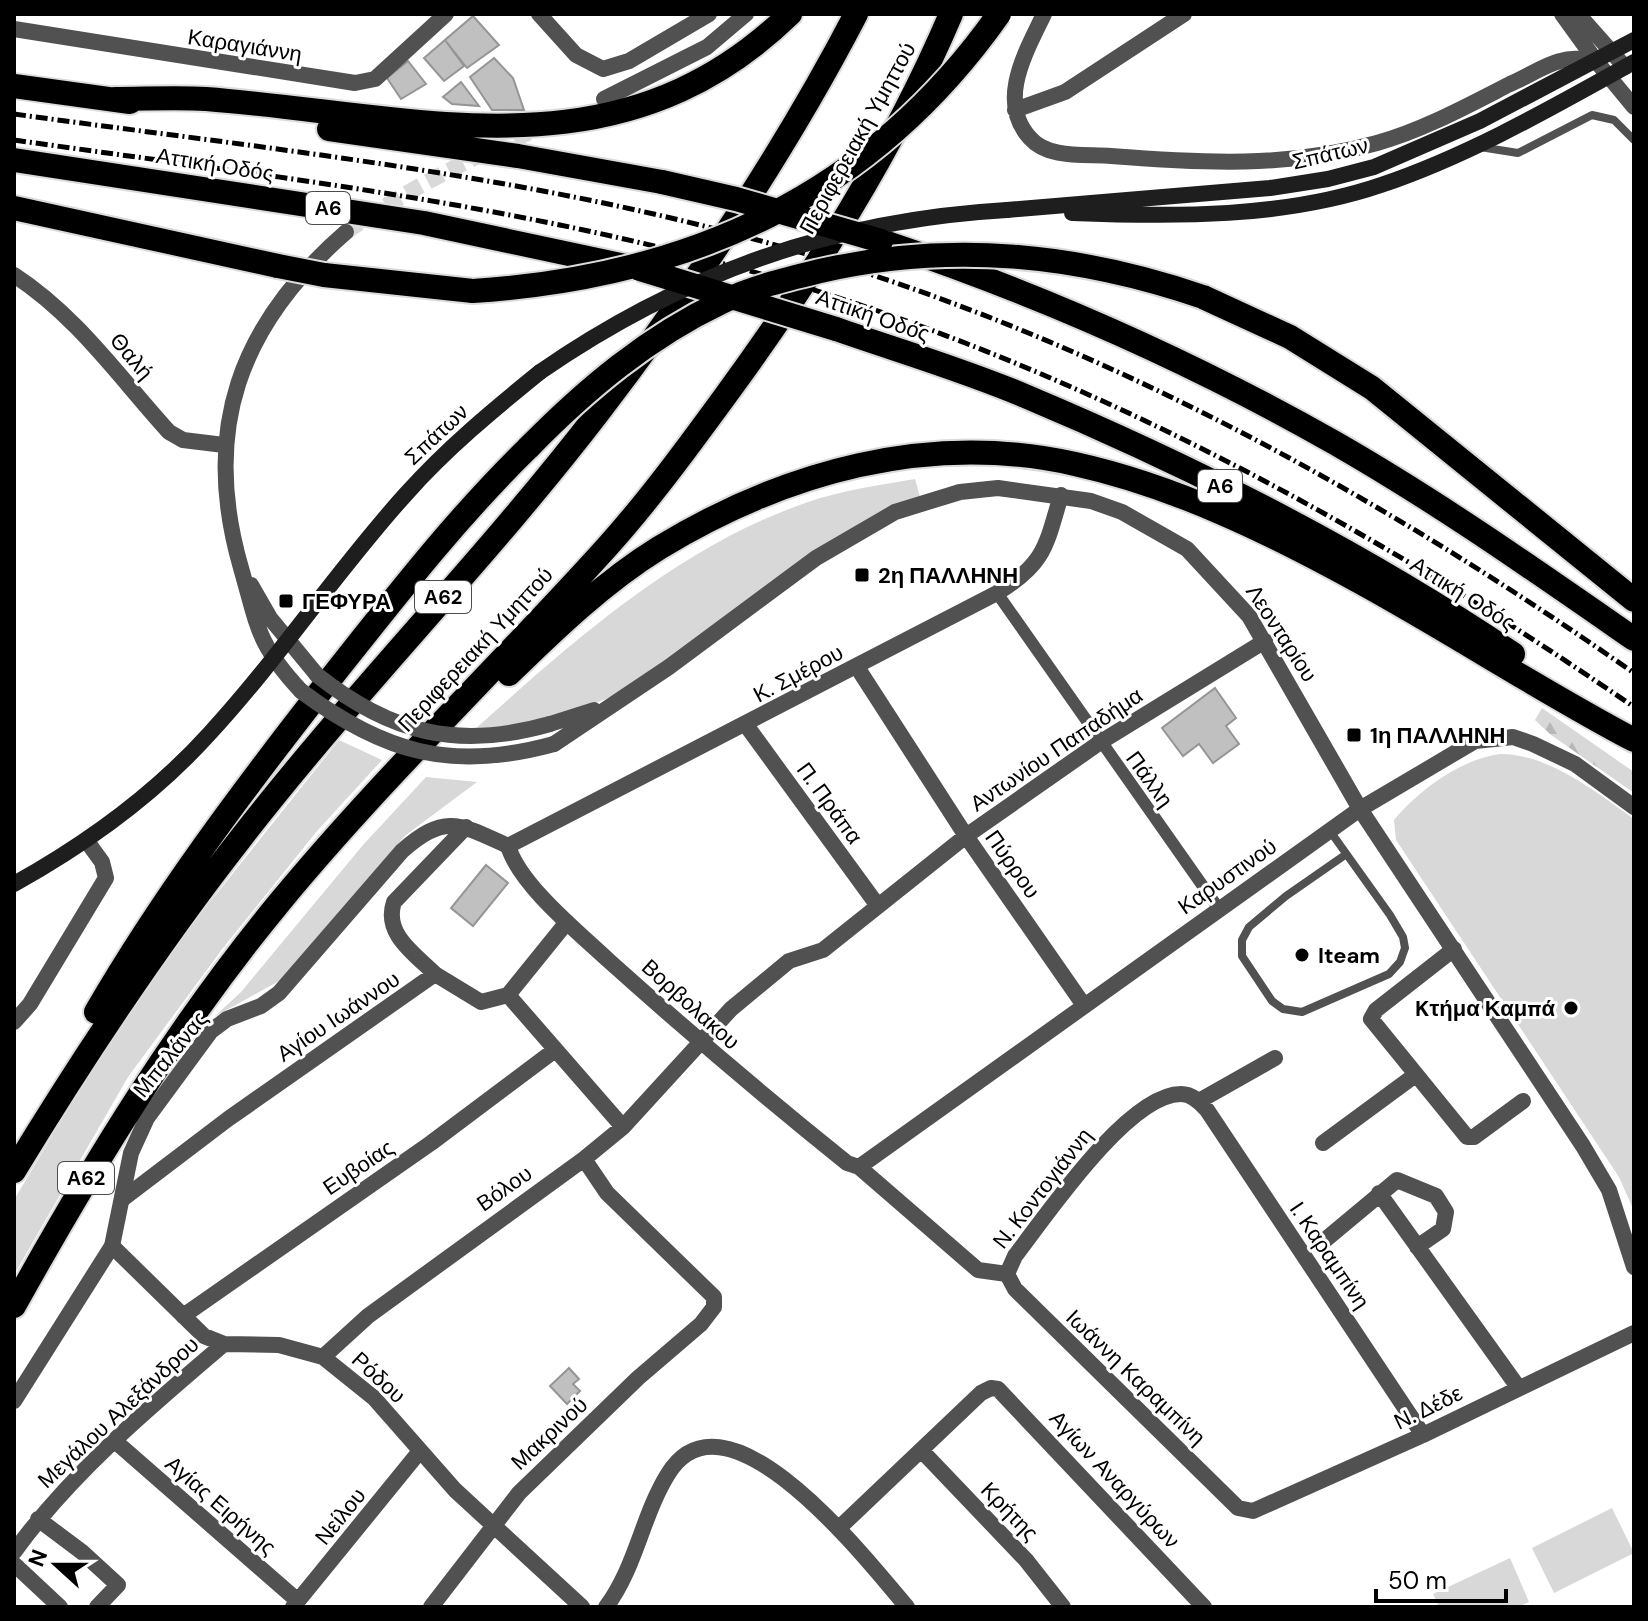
<svg xmlns="http://www.w3.org/2000/svg" width="1648" height="1621" viewBox="0 0 1648 1621" font-family="'DM Sans',sans-serif">
  <defs>
    <pattern id="forest-firs" width="22" height="20" patternUnits="userSpaceOnUse" patternTransform="scale(2)"><rect width="22" height="20" fill="#d8d8d8"/><path d="M5 1l3.5 6h-7zM16 11l3.5 6h-7z" fill="#b8b8b8"/></pattern>
  </defs>
  <rect width="100%" height="100%" fill="#fff"/>
  <path fill="#d8d8d8" d="M915,479L921,500L617,694C569,716 524,724 473,731C572,642 679,546 808,502C843,490 880,485 915,479Z
    M339,740L382,760L317,831L223,948L128,1077L14,1275V1200L78,1092L179,941Z
    M1500,754C1549,754 1596,792 1634,819V1211L1619,1177L1396,840L1394,820C1419,790 1461,759 1500,754Z
    M426,777L477,782L406,835L279,981L214,1017L241,992L363,845Z
    M1612,1508L1634,1553L1554,1593L1532,1548Z
    M1510,1558L1529,1602L1518,1607H1439L1433,1594Z"/>
  <path fill="url(#forest-firs)" d="M1542,708L1634,772V793L1551,735L1535,720Z"/>
  <path fill="#c0c0c0" stroke="#959595" stroke-width="2" d="M473,16L499,45L467,68L445,40Z
    M445,40L464,66L444,81L424,58Z
    M494,58L513,78L524,110H492L470,77Z
    M408,61L426,84L401,99L387,78Z
    M461,82L479,106L452,104L443,97Z
    M1215,688L1236,718L1226,726L1239,744L1213,763L1199,744L1183,756L1162,728Z
    M486,865L508,883L473,926L451,908Z
    M569,1368L579,1379L573,1384L580,1391L567,1404L550,1386Z"/>
  <g fill="none" stroke-linecap="round" stroke-linejoin="round">
    <path stroke="#d9d9d9" stroke-width="16" stroke-dasharray="16 8" stroke-linecap="butt" d="M346,232C406,190 471,158 537,129"/>
    <defs>
      <path id="motorway" d="M14,86L130,102
        M115,99C145,99 176,97 206,99C417,115 617,182 790,14
        M329,129L518,156L662,182
        M14,160L424,223L630,267
        M14,208L278,266
        M881,241C1039,294 1189,360 1335,443C1438,502 1536,571 1634,639
        M324,275L473,291
        M1203,297L1290,337L1372,388L1634,600
        M836,329C899,351 964,370 1025,396C1194,467 1361,552 1513,654
        M509,674C555,629 604,582 659,548C784,472 929,431 1075,464C1175,486 1271,533 1360,582C1453,633 1541,691 1634,740
        M96,1012C163,897 241,793 323,688C389,605 453,521 529,447
        M14,1171C84,1056 158,944 241,838C354,692 486,559 598,413C690,293 786,149 856,14
        M14,1306C93,1164 176,1028 279,903C382,778 499,667 607,547C650,499 688,447 726,395C813,276 893,150 951,14"/>
    </defs>
    <use href="#motorway" stroke="#dbdbdb" stroke-width="28"/>
    <path stroke="#515151" stroke-width="8" d="M1480,147L1518,153L1592,115L1614,120L1634,140
      M1330,831L1390,915L1403,937L1405,948L1400,962L1389,974L1302,1012L1283,1009L1272,1001L1242,956V940L1249,927L1286,896L1345,855"/>
    <path stroke="#515151" stroke-width="12" d="M997,593L1219,909"/>
    <path stroke="#515151" stroke-width="16" d="M539,14L576,55L603,69L629,61L709,14
      M1044,14C1027,50 996,101 1030,138C1048,159 1085,154 1111,156C1200,163 1289,168 1377,143C1423,130 1467,106 1510,84C1527,77 1542,66 1560,61C1572,57 1584,59 1596,61L1634,107
      M14,29L355,83L375,79L446,14
      M1015,110L1065,92L1184,14
      M14,275C77,316 119,377 169,432L183,440L224,445
      M857,667L966,836L1083,1004
      M746,725L878,906
      M508,846C520,885 577,931 608,960C686,1030 765,1097 847,1163L859,1167L1360,809L1475,741L1513,737L1533,744L1575,764L1634,807
      M1454,949L1376,1010L1371,1019L1467,1137H1474L1523,1101
      M435,974C415,954 383,934 394,902L466,827
      M508,995L623,1127
      M14,1022L30,1004L106,878L102,862L86,840
      M1199,1101L1275,1058
      M1323,1143L1414,1076
      M859,1167L978,1270L1007,1274
      M1379,1193L1518,1387
      M124,1198L228,1119L435,974L481,1002L508,995L567,922
      M1319,1245L1397,1180L1436,1196L1446,1212L1443,1229L1417,1247
      M112,1246L204,1336L224,1344L279,1345L323,1357L374,1398L455,1490L582,1607
      M1007,1274L1015,1289L1238,1508L1253,1511L1423,1435L1634,1333
      M1007,1274L1015,1256C1046,1216 1128,1094 1181,1094C1192,1094 1200,1102 1207,1110L1423,1435
      M183,1316L431,1143L555,1050
      M323,1357L368,1316L584,1159L623,1127L731,1009L789,961L823,950L966,836L1099,743L1265,641
      M116,1442L298,1601
      M921,1450L1026,1560L1063,1607
      M38,1519L82,1552L118,1585L97,1607
      M839,1528L981,1393L991,1388L998,1389L1204,1607
      M14,1552C71,1473 150,1407 224,1344
      M14,1564L60,1607
      M293,1607L420,1451
      M431,1607L519,1493L638,1378L701,1324L714,1307V1297L607,1193L584,1159
      M606,1607C636,1567 642,1516 668,1474C727,1378 869,1563 907,1607"/>
    <path stroke="#515151" stroke-width="16" d="M1562,14L1596,61
      M1578,14L1625,67
      M604,99L707,47L746,14
      M251,585L270,618L317,675
      M301,691C257,644 258,627 241,568C201,430 239,325 346,232
      M550,724L594,710
      M554,744L669,667L816,558L895,512L960,492L998,488L1091,501L1122,512L1187,549L1249,616L1360,809L1583,1146L1609,1190L1634,1267
      M14,1401L112,1246L131,1153L147,1118L211,1031L227,1019L261,1006L279,993L402,851C445,813 460,824 508,846L997,593C1045,564 1046,546 1061,495"/>
    <path stroke="#1e1e1e" stroke-width="16" d="M1007,210L1270,188L1328,179L1374,167L1480,121L1634,40
      M1072,213C1174,217 1284,218 1381,185C1470,155 1553,107 1634,62
      M14,884C86,844 155,794 210,733C280,657 337,570 406,494C446,449 493,410 540,372"/>
    <use href="#motorway" stroke="#000" stroke-width="24"/>
    <path stroke="#000" stroke-width="5" stroke-dasharray="12 4 2 4" stroke-linecap="butt" d="M14,114C275,150 542,176 796,251C1100,340 1375,492 1634,673
      M14,140C253,174 494,201 728,265C1053,352 1358,517 1634,707"/>
    <defs>
      <path id="motorway-bridge" d="M662,182L736,199L881,241
        M278,266L324,275
        M640,269L836,329
        M473,291C690,277 871,196 999,14
        M529,447C586,389 648,337 722,302C753,287 787,279 820,271C951,241 1077,254 1203,297"/>
    </defs>
    <use href="#motorway-bridge" stroke="#dbdbdb" stroke-width="28" stroke-linecap="butt"/>
    <path stroke="#515151" stroke-width="16" d="M317,675C391,734 459,750 550,724
      M301,691C384,753 452,772 554,744"/>
    <path stroke="#1e1e1e" stroke-width="16" d="M540,372C683,273 834,220 1007,210"/>
    <use href="#motorway-bridge" stroke="#000" stroke-width="24"/>
  </g>
  <g fill="#000" stroke="#fff" stroke-width="3">
    <rect x="854" y="567" width="16" height="16" rx="4"/>
    <rect x="278" y="593" width="16" height="16" rx="4"/>
    <rect x="1346" y="727" width="16" height="16" rx="4"/>
    <circle cx="1302" cy="955" r="8"/>
    <circle cx="1571" cy="1008" r="8"/>
  </g>
  <g text-anchor="middle" stroke-width="6" stroke-linejoin="round" paint-order="stroke">
    <g fill="#fff" stroke="#4c4c4c" stroke-width="2">
      <rect x="306" y="192" width="44" height="32" rx="6"/>
      <rect x="1198" y="470" width="44" height="32" rx="6"/>
      <rect x="415" y="581" width="56" height="32" rx="6"/>
      <rect x="58" y="1162" width="56" height="32" rx="6"/>
    </g>
    <g font-size="20" font-weight="bold" fill="#000">
      <text x="328" y="215">Α6</text>
      <text x="1220" y="493">Α6</text>
      <text x="443" y="604">Α62</text>
      <text x="86" y="1185">Α62</text>
    </g>
    <g font-size="22" fill="#000" stroke="#fff">
      <text transform="translate(245 45) rotate(9)" y="8">Καραγιάννη</text>
      <text transform="translate(857 138) rotate(-61)" y="8">Περιφερειακή Υμηττού</text>
      <text transform="translate(1330 153) rotate(-13)" y="8">Σπάτων</text>
      <text transform="translate(215 164) rotate(9)" y="8">Αττική Οδός</text>
      <text transform="translate(873 315) rotate(19)" y="8">Αττική Οδός</text>
      <text transform="translate(132 356) rotate(50)" y="8">Θαλή</text>
      <text transform="translate(436 434) rotate(-43)" y="8">Σπάτων</text>
      <text transform="translate(1463 593) rotate(32)" y="8">Αττική Οδός</text>
      <text transform="translate(1282 633) rotate(57)" y="8">Λεονταρίου</text>
      <text transform="translate(475 649) rotate(-47)" y="8">Περιφερειακή Υμηττού</text>
      <text transform="translate(798 673) rotate(-28)" y="8">Κ. Σμέρου</text>
      <text transform="translate(1056 749) rotate(-34)" y="8">Αντωνίου Παπαδήμα</text>
      <text transform="translate(1150 779) rotate(54)" y="8">Πάλλη</text>
      <text transform="translate(830 803) rotate(54)" y="8">Π. Πράπα</text>
      <text transform="translate(1013 864) rotate(55)" y="8">Πύρρου</text>
      <text transform="translate(1227 876) rotate(-35)" y="8">Καρυστινού</text>
      <text transform="translate(691 1004) rotate(42)" y="8">Βορβολακου</text>
      <text transform="translate(338 1016) rotate(-34)" y="8">Αγίου Ιωάννου</text>
      <text transform="translate(170 1054) rotate(-51)" y="8">Μπαλάνας</text>
      <text transform="translate(358 1167) rotate(-34)" y="8">Ευβοίας</text>
      <text transform="translate(504 1188) rotate(-35)" y="8">Βόλου</text>
      <text transform="translate(1042 1188) rotate(-52)" y="8">Ν. Koντογιάννη</text>
      <text transform="translate(1330 1255) rotate(56)" y="8">Ι. Καραμπίνη</text>
      <text transform="translate(379 1377) rotate(43)" y="8">Ρόδου</text>
      <text transform="translate(1136 1377) rotate(44)" y="8">Ιωάννη Καραμπίνη</text>
      <text transform="translate(1428 1407) rotate(-26)" y="8">Ν. Δέδε</text>
      <text transform="translate(118 1412) rotate(-43)" y="8">Μεγάλου Αλεξάνδρου</text>
      <text transform="translate(549 1433) rotate(-43)" y="8">Μακρινού</text>
      <text transform="translate(1115 1479) rotate(47)" y="8">Αγίων Αναργύρων</text>
      <text transform="translate(221 1505) rotate(41)" y="8">Αγίας Ειρήνης</text>
      <text transform="translate(1010 1511) rotate(46)" y="8">Κρήτης</text>
      <text transform="translate(340 1516) rotate(-51)" y="8">Νείλου</text>
    </g>
    <g font-size="22" font-weight="bold" fill="#000" stroke="#fff" text-anchor="start">
      <text x="878" y="583">2η ΠΑΛΛΗΝΗ</text>
      <text x="302" y="609">ΓΕΦΥΡΑ</text>
      <text x="1370" y="743">1η ΠΑΛΛΗΝΗ</text>
      <text x="1318" y="963">Iteam</text>
      <text x="1555" y="1016" text-anchor="end">Kτήμα Καμπά</text>
    </g>
  </g>
  <rect width="1648" height="1621" fill="none" stroke="#000000" stroke-width="32"/>
  <g transform="translate(56 1565) rotate(291)" stroke="#ffffff" stroke-width="6" paint-order="stroke">
  <path d="M0-6L14 30L0 20L-14 30Z" fill="#000000"/>
  <text y="-12" font-size="22" font-weight="bold" text-anchor="middle" fill="#000000">N</text>
  </g>
  <path d="M1376 1589v12h130v-12" fill="none" stroke="#000000" stroke-width="4"/>
  <text x="1388" y="1589" font-size="24" fill="#000000" stroke="#ffffff" stroke-width="6" paint-order="stroke">50 m</text>
</svg>
